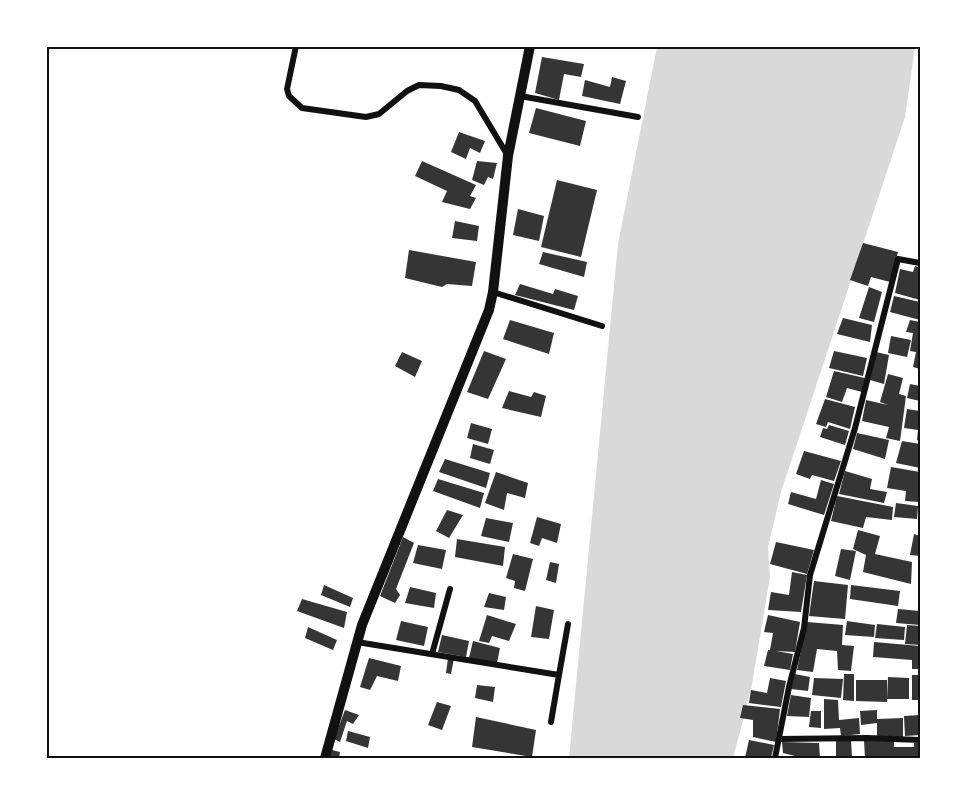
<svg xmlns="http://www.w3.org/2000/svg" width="967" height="805" viewBox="0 0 967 805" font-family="'Work Sans',sans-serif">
  <rect width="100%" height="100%" fill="#fff"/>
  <path fill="#d9d9d9" d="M657,47H915L905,117L781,492L768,547L770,577L751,690L733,758H569L618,244Z"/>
  <path fill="#353535" d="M542,57L584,64L581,77L564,74L559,100L535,93Z
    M612,77L626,81L620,104L582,96L585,80L610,87Z
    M536,108L586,121L580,146L529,133Z
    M459,132L485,141L480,153L470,148L466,159L451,152Z
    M422,161L476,185L470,196L476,198L470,209L442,202L447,191L415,176Z
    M477,161L497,163L493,179L488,177L484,185L472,180Z
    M557,180L597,190L581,257L541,247Z
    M518,209L544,216L539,241L513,235Z
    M455,221L479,226L477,241L452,238Z
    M863,243L898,252L890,282L871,277L868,286L850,280Z
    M409,250L476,262L472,286L447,284L442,287L405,278Z
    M543,252L587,262L584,277L539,264Z
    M915,266L920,268V300L895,293L900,269L913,272Z
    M520,284L553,294L555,289L578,296L574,310L515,295Z
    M869,287L882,292L874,322L859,318Z
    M894,296L920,302V320L890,312Z
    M843,318L872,325L870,342L837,334Z
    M510,320L554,333L549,354L503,339Z
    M910,320L920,322V369L913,367L916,352L910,351L913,333L906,332Z
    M891,336L911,340L907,357L888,353Z
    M484,351L506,359L488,399L467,392Z
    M834,351L867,358L863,376L829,368Z
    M402,352L422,361L415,377L395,366Z
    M876,352L889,355L884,384L870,380Z
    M834,371L865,378L862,392L847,388L842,402L826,397Z
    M888,374L903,378L899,394L906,396L900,441L886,438L889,427L862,421L866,400L888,405L880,402Z
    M910,384L920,386V401L907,398Z
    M509,391L531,397L534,392L546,396L541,417L502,408Z
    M825,399L855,407L850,429L828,422L826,427L816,424Z
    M907,409L920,411V441L917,440L918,430L904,428Z
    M471,423L492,429L488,444L467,438Z
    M829,425L849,431L845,445L820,437L823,428L827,429Z
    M857,433L889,440L885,459L853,449Z
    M902,441L920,444V468L896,463Z
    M473,444L494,450L490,464L470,458Z
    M804,451L841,461L834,481L812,475L810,479L796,474Z
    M445,459L490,473L486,488L439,472Z
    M891,467L920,472L919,502L905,501L906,491L887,488Z
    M845,471L872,479L870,489L887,492L884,503L839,494Z
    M496,472L528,483L525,498L507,493L504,510L485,503Z
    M438,479L484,493L480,508L433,491Z
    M821,480L834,484L824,515L788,504L791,492L816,499Z
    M837,496L893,507L892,520L866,517L863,528L831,521Z
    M896,503L918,506L917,519L894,517Z
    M447,510L463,515L449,538L436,531Z
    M537,517L561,524L557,543L542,538L539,546L530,543Z
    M486,518L513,523L509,542L481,536Z
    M858,530L880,536L875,554L912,562L911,584L863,572L866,555L853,549Z
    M914,534L920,536V556L910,555Z
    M403,537L414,543L396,589L400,595L395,603L380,596Z
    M457,539L505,547L503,566L455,557Z
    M776,542L814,550L807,574L770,564Z
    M418,545L446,550L442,569L413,563Z
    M841,549L856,551L850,580L835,576Z
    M513,554L533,559L525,591L514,588L515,581L506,578Z
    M550,562L559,564L556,583L546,580Z
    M792,572L807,575L801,612L768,610L771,592L789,595Z
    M814,581L848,585L845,619L809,616Z
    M324,585L353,598L350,607L321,595Z
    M851,585L900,591L898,606L850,599Z
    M410,587L436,593L434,608L405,603Z
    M489,593L506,597L504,610L484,607Z
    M302,599L347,612L344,628L297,611Z
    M536,606L554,610L549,639L531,637Z
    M898,609L920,611V625L896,623Z
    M487,615L516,624L509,641L492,636L489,643L479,641Z
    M768,615L800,622L795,652L776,651L793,654L790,670L764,666L768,650H770L773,633L764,632Z
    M401,621L428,627L424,646L396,640Z
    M847,621L875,625L874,637L845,635Z
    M807,622L843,625L842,645L854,646L851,671L838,670L837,651L817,649L813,672L797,670Z
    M877,624L905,627L904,640L875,638Z
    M907,625L920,626V645L905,644Z
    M308,627L337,640L333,650L305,638Z
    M442,635L469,641L466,657L438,652Z
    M473,641L500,648L497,663L469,658Z
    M874,642L920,646V669H912V660L873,657Z
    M369,658L401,666L398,681L377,676L370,690L360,687Z
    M448,658H454L451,674L446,673Z
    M795,674L810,677L808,691L791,689Z
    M844,674H854V701L843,700Z
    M912,675H920V700H912Z
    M888,677L909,678V699H887Z
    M770,678L786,681L781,707L749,703L751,690L767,693Z
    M814,678L843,679L841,698L812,695Z
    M856,680H887V702L856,701Z
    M477,685L495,687L493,702L475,698Z
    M791,695L811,698L809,717L787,716Z
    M824,699L838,700L839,720L859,718L860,734L841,736L840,728L824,729Z
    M437,702L451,706L442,730L428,725Z
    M743,705L780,709L776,742L753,737V720L740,718Z
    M345,710L359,715L353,724L347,721L340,742L334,739Z
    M877,710V719L903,718V738L877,737V723L861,725L860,711Z
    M811,711H821V728L809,727Z
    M920,715V735L905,736L904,716Z
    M476,717L536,730L532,757L472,747Z
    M348,731L370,737L368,748L346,741Z
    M749,740L774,745L771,758H745Z
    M836,740H851L852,756L836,758Z
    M864,740H894V747H914V753V743H920V758H865Z
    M782,742L819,743L820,758H803L783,753Z
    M332,750L340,752L339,758H330Z"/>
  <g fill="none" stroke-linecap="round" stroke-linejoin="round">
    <path stroke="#111" stroke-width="6" d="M296,46L287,89L289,96L302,108L366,117L379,114L407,91L419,85L441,86L459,90L475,101L508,156
      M520,96L638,117
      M493,292L602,326
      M357,642L559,675L568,624
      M432,654L450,589
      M551,722L559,675
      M779,739L867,738L920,740
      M775,758L789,687L804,628L810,575L855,428L898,259L920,263"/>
    <path stroke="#111" stroke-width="10" d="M325,758L362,625L489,310L493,292L508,156L530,46"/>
  </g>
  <rect width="967" height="805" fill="none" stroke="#ffffff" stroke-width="96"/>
  <rect x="48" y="48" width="871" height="709" fill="none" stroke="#111" stroke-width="2"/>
</svg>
